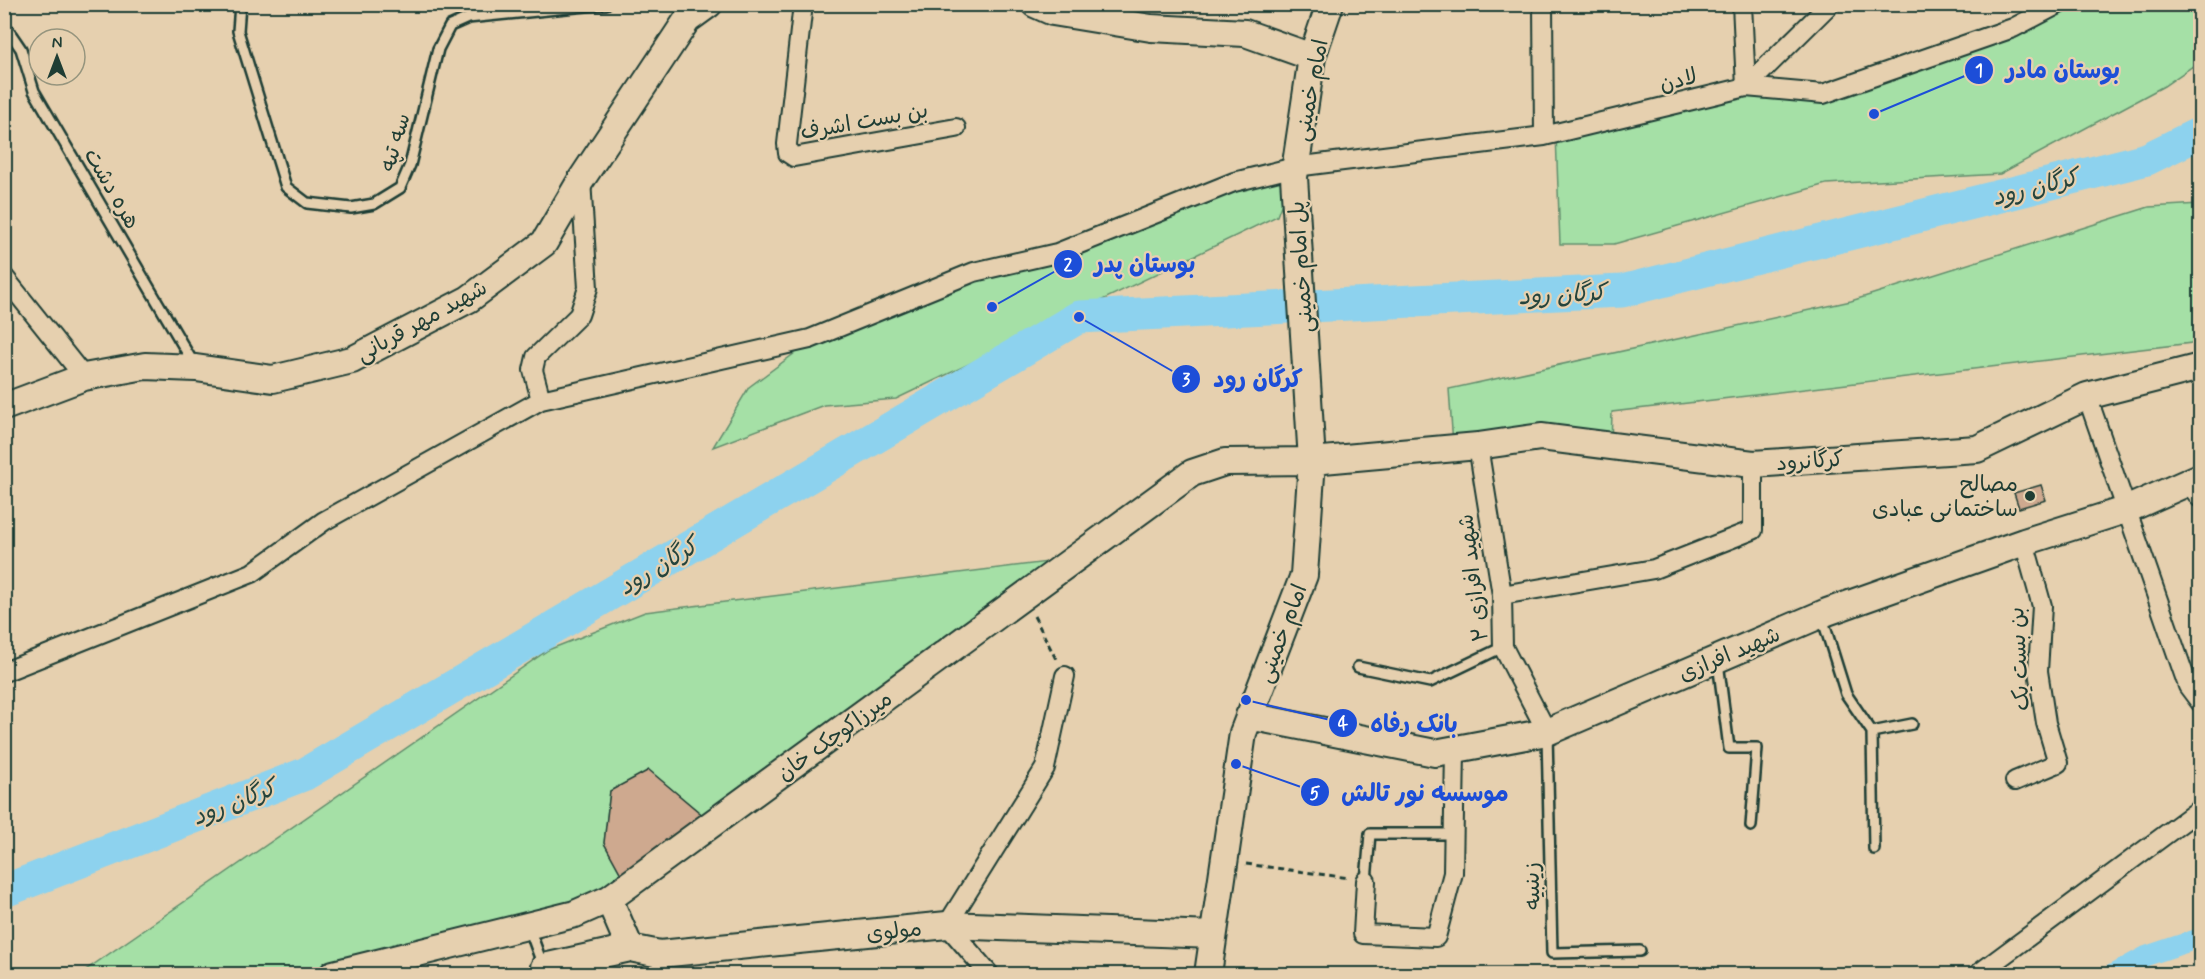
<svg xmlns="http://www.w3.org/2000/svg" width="2205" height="979" viewBox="0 0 2205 979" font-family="Mynerve,'Playpen Sans Arabic',sans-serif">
  <rect width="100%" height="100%" fill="#e6d0af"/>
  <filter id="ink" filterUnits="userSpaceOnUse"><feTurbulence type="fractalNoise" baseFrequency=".0167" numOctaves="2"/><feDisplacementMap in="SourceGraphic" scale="12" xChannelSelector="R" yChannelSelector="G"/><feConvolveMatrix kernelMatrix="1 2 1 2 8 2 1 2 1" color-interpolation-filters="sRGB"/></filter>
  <g filter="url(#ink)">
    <path fill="#a5e0a6" stroke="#628e6d" stroke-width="1.5" d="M2060,5H2200V61L2164,86L2000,174L1826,184L1614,244H1560L1556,134L1746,87L1823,94Z
      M1295,168L1277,216L896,399L824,405L713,447L749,387L810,342L975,272Z
      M2200,204V342L1612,412L1611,446L1453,444L1449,389L1851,301L2149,207Z
      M1072,559L712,823L649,771L610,791L604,843L627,885L609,899L329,974H80L548,650L645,612Z"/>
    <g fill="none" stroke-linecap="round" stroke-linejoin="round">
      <path stroke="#8dd2ee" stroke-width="20" d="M2113,974L2146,956L2200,938"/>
      <path stroke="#8dd2ee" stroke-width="33" d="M4,891L305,774L1079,317L1622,291L2147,159L2200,133"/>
    </g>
    <path fill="#cea98f" stroke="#1f3d34" stroke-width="1.5" d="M2041,485L2046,500L2019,508L2014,493Z
      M649,770L712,823L627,885L604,843L610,791Z"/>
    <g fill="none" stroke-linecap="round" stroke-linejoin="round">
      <defs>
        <path id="lane" d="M240,4L238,31L286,187L307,203L351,208L374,204L400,188L410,165L438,49L450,26L468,18L606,4
          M4,24L21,49L34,91L195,366
          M1822,617L1846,694L1872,732L1874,849
          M1718,662L1729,748H1757L1751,826
          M1358,667L1430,682L1503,647
          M1872,732L1912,724
          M1547,734L1552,953L1640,951
          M1366,881L1370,834H1453
          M529,928L543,966"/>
        <path id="street" d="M803,4L787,144L788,153L794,157L956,128
          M1742,4L1746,87
          M1543,5L1544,136
          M1746,87L1830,4
          M5,278L84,377
          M2087,396L2188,686L2200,702
          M541,400L533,370L536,357L579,315L588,288L581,180
          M1478,446L1502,595L1503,647L1547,732
          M2188,482L2200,498
          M1502,595L1654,569L1753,530V464
          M4,672L252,573L324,521L541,400L810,339L974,272L1057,253L1234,182L1295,167L1544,136L1746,87L1823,94L2013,28L2059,4
          M2015,781L2058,763L2046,723L2038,671L2042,606L2024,542
          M1366,881L1363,934L1436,937L1453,873L1455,749
          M989,974L947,925L1045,768L1065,676
          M1978,974L2200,809"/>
        <path id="secondary" d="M1035,4L1053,12L1151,28L1245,33L1312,57
          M4,407L84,377L145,366L196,368L273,379L352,360L469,299L544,243L581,180L687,20L709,4
          M1249,716L1435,753L1547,732L1827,612L2024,542L2128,509L2200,477
          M609,899L630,948L660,954L947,925L1213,935
          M544,967L630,948
          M333,974L575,914L609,899L1192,473L1225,462L1312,461L1478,446L1541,437L1753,464L1977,449L2087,396L2200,367
          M1208,974L1243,733L1304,575L1312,461L1294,177L1312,57L1330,4"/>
      </defs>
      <use href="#lane" stroke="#1f3d34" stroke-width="14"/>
      <use href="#street" stroke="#1f3d34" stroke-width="22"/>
      <use href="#secondary" stroke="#1f3d34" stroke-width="30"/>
      <path stroke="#1f3d34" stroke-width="3" stroke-dasharray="6 4.5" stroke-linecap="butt" d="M1034,616L1057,661
        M1246,864L1349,878"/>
      <use href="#lane" stroke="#e6d0af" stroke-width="9"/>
      <use href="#street" stroke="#e6d0af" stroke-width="18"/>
      <use href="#secondary" stroke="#e6d0af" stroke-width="26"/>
    </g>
  </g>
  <circle fill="#1f3d34" stroke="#e6d0af" stroke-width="2" cx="2030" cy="496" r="6"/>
  <g text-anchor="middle" stroke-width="4.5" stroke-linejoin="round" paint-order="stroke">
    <g font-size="22" fill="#1f3d34" stroke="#e6d0af">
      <text transform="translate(1678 79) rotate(-14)" y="8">لادن</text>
      <text transform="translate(1310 90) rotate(-79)" y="8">امام خمینی</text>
      <text transform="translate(864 120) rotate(-10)" y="8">بن بست اشرف</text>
      <text transform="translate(394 142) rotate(-74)" y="8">سه تپه</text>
      <text transform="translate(113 188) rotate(60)" y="8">هره دشت</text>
      <text transform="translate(1300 267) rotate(-94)" y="8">پل امام خمینی</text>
      <text transform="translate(421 320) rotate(-29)" y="8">شهید مهر قربانی</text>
      <text transform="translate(1810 460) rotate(-4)" y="8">کرگانرود</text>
      <text transform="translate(1472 578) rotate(-97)" y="8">شهید افرازی ۲</text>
      <text transform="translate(1281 633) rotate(-69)" y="8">امام خمینی</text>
      <text transform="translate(1729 653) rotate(-23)" y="8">شهید افرازی</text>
      <text transform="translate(2018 659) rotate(-93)" y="8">بن بست یک</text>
      <text transform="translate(834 735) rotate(-36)" y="8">میرزاکوچک خان</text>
      <text transform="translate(1531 886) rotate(-91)" y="8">زینبیه</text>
      <text transform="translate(894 930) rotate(-6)" y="8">مولوی</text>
    </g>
    <g font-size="22" fill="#1f3d34" stroke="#e6d0af" text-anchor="end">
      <text x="2018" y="491">مصالح<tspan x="2018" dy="25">ساختمانی عبادی</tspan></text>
    </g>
    <g font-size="24" font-style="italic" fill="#24443d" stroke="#e6d0af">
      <text transform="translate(2035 187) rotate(-14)" y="8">کرگان رود</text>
      <text transform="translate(1562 294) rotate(-3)" y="8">کرگان رود</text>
      <text transform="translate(658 566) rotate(-31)" y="8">کرگان رود</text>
      <text transform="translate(234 802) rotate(-21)" y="8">کرگان رود</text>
    </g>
  </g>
  <path fill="none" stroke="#1d4ed8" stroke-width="2" d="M1874 114L1979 70M992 307L1068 264M1079 317L1186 379M1246 700L1343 723M1236 764L1315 792"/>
  <g fill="#1d4ed8" stroke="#e6d0af" stroke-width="2">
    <circle cx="1874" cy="114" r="6"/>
    <circle cx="992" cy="307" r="6"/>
    <circle cx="1079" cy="317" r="6"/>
    <circle cx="1246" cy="700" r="6"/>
    <circle cx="1236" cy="764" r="6"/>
    <circle cx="1979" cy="70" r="15"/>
    <circle cx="1068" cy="264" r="15"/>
    <circle cx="1186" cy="379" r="15"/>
    <circle cx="1343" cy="723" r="15"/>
    <circle cx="1315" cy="792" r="15"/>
  </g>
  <g font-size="18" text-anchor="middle" font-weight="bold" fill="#fff">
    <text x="1979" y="76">1</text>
    <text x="1068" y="270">2</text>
    <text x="1186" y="385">3</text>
    <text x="1343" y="729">4</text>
    <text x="1315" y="799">5</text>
  </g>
  <g font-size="24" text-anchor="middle" font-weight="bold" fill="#1d4ed8" stroke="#e6d0af" stroke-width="4.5" stroke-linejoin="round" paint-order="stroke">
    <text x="2063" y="78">بوستان مادر</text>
    <text x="1145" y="272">بوستان پدر</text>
    <text x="1258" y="387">کرگان رود</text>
    <text x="1414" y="732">بانک رفاه</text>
    <text x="1425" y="801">موسسه نور تالش</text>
  </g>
  <rect width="2205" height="979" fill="none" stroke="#e6d0af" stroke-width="24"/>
  <rect x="12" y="12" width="2181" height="955" fill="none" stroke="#1f3d34" stroke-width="2" filter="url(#ink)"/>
  <g transform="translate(57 57)"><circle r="28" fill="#e6d0af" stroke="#96957e" stroke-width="1.5"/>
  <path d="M0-4.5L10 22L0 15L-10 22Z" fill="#1f3d34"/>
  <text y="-9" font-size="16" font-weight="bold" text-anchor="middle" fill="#1f3d34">N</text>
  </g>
</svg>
